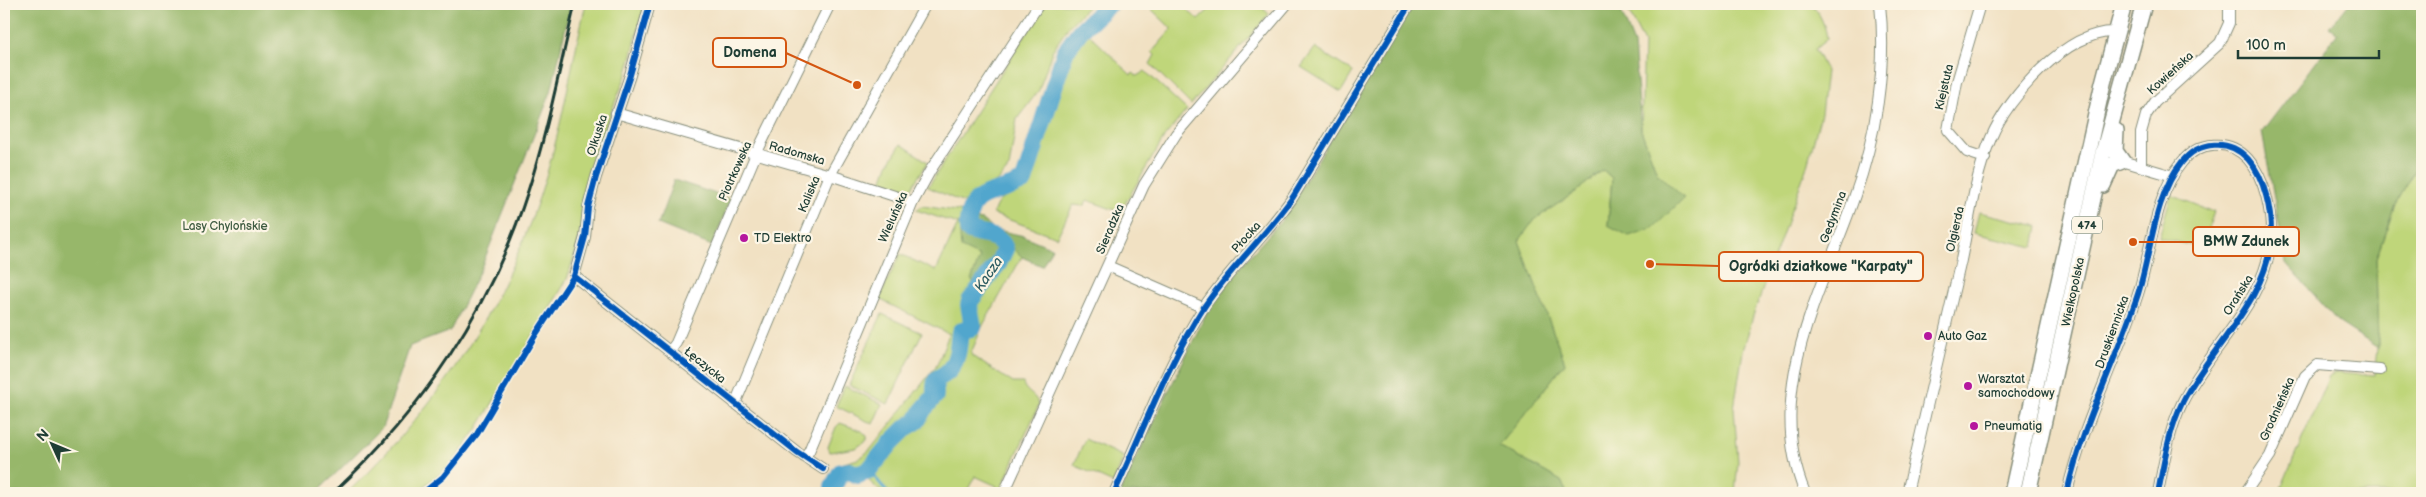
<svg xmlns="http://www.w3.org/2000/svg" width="2426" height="497" viewBox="0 0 2426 497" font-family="'Balsamiq Sans',sans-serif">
  <rect width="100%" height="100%" fill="#fcf5e5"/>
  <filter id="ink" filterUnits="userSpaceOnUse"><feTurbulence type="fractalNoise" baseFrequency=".02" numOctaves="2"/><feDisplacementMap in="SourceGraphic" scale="10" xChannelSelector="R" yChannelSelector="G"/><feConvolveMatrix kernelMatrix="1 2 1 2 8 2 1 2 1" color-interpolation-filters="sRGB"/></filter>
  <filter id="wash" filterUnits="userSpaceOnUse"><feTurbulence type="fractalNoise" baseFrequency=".0096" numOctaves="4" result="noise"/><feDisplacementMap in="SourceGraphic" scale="20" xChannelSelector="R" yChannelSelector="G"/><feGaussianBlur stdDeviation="1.12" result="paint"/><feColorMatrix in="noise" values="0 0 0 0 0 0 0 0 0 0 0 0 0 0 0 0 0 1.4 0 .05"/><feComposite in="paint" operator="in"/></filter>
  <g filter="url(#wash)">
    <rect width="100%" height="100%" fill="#f1e1c3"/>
    <path fill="#bfd67a" stroke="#6f8a57" d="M586,4H645L627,73L605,127L591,183L581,234L567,279L562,288L477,429L451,465L415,493H347C442,402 509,300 547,173C564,118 572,60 586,4Z
      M1045,4H1090L1069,26L1052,51L1039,90L1017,119L1009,168L998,181L975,195L968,205L928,187Z
      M1146,4H1186V8L1198,20L1215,4H1258L1269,14L1191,105L1150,64L1155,55L1152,52L1172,29Z
      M1625,4H1812C1820,14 1826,27 1827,39L1815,49L1826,71L1821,114L1806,169L1753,316L1743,351L1734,408L1738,462L1735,493H1567L1561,481L1499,446L1565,363L1519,241L1533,220L1574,193L1603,170L1612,178L1608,225L1657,173L1641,130L1644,43Z
      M1087,32L1131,75L1133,73L1137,76L1145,71L1187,110L1165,136L1120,212L1087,200L1084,206L1073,205L1057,237L993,214C999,195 1004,200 1019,191C1023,188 1027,182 1030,178V169L1040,136L1069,57Z
      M1315,48L1353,72L1341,92L1301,67Z
      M901,144L928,162L908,193L881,185L888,165Z
      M2422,159V493H2279L2329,376L2336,372L2375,375L2378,348L2376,259L2394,207Z
      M2171,195L2214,212L2201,248L2159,237Z
      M922,206L964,212L959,224L980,257L985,293L1014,249L1022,257L983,325L971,353L972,356L1013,383H1023C1025,393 1035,393 1039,405L999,493H994L997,486L975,476L966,493H882L867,479H860L852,476L847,477L836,488L838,493H825L828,479L837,465L858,459L870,450L937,365L949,334L879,299L900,254L936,271L958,224L916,210Z
      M1979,212L2038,226L2034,247L1974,233Z
      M882,314L922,333L888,404L849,385Z
      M845,386L882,404L873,424L836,406Z
      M840,423L862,431L867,436V440L856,448L830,452L828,447L836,427Z
      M1085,439L1124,457L1113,483L1074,465Z"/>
    <path fill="#97b76a" stroke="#5b7a4f" d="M4,4H571L551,92L481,268L450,331L410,346L382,428L316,493H4Z
      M1415,4H1618L1634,44L1641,130L1657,173L1684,198L1653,228L1629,236L1608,225L1612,178L1603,170L1574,193L1534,220L1519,241L1565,363L1499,446L1561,481L1567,493H1119L1207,312L1240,267L1281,221L1391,39Z
      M2348,4H2422V159L2394,207L2376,259L2378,348L2338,322L2286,263L2262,132L2337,34L2329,28Z
      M674,180L731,199L712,246L658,224Z
      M974,219L982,220L993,229L1024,236L1052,248L1042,266L1022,257L1014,249L985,293L971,280L980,257L961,248L959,224L960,220L972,223Z"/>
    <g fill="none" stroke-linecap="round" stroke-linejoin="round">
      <path stroke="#51a6cd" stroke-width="3" d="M869,470L888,493"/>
      <path stroke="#51a6cd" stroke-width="18" d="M833,493V487L841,472L850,471L858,475L869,470L891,443L907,427L917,421L923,410L935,396C934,370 940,383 951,368C959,356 958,345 960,332L973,327L969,305L970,301L998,264L1005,249C999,232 981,237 968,230C966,187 997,197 1024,181L1065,52L1080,31L1109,4"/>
    </g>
  </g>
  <g filter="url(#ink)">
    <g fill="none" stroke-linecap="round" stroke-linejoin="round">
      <defs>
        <path id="street" d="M650,4L630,75L596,177L588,207L585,237L574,276L797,452L823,469
          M1980,4L1957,82L1948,130L1967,152L1985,158
          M616,113L830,175L913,202
          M2122,161L2173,176
          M2141,166V133L2146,115L2155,102L2220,43L2229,23V4
          M1108,266L1204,308
          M670,351L676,343L756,154L830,4
          M735,404L830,175L926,4
          M804,457L809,451L913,202L930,171L1039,4
          M1004,493L1144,185L1176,134L1287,4
          M1114,493C1143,431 1167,364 1204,307C1231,267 1266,236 1293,197L1410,4
          M1805,493C1763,392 1821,293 1854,198C1876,138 1887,68 1880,4
          M1907,493C1925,415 1943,338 1961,260C1969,221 1975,175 1991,138C2008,97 2067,30 2115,32
          M2067,493C2082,425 2116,361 2138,294C2151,253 2154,196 2182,162C2199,141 2229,138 2248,159C2265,178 2272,212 2271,238C2268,299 2210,348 2183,401C2169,429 2164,462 2158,493
          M2245,493L2270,456L2305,376L2317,365L2380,370"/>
        <path id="primary" d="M2103,185L2112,165L2122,161L2115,151L2116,131
          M2012,493L2103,83L2124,4
          M2028,493L2103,153L2144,4"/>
      </defs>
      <use href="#street" stroke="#888f7c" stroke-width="12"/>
      <use href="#primary" stroke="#888f7c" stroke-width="18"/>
      <use href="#street" stroke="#fff" stroke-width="10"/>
      <use href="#primary" stroke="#fff" stroke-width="15"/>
      <path stroke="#1f3d34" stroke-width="3" d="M333,493C422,411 491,307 528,191C548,130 560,66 575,4"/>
      <defs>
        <path id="cycleway" d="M574,276L797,452L823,469
          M423,493L443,477L477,434L536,334L574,276L585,237L588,207L596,177L630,75L650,4
          M1114,493C1143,431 1167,364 1204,307C1231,267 1266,236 1293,197L1410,4
          M2067,493C2082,425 2116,361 2138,294C2151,253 2154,196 2182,162C2199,141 2229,138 2248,159C2265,178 2272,212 2271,238C2268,299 2210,348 2183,401C2169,429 2164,462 2158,493"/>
      </defs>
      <use href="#cycleway" stroke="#fcf5e5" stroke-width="9"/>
      <use href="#cycleway" stroke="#0057b8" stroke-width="6"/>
    </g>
  </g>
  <g fill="#b5179e" stroke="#fcf5e5" stroke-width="2">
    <circle cx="744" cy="238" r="5"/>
    <circle cx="1928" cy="336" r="5"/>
    <circle cx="1968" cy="386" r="5"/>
    <circle cx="1974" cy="426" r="5"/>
  </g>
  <g text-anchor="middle" stroke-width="4.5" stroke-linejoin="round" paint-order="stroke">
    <rect fill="#fcf5e5" stroke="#617469" stroke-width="1" x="2072" y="216.5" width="30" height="17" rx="4"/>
    <g font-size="11" font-weight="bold" fill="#1f3d34">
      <text x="2087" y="229">474</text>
    </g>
    <g font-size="12" fill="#1f3d34" stroke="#fcf5e5">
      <text transform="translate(2170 73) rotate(-42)" y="4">Kowieńska</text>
      <text transform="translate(1944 87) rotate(-77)" y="4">Kiejstuta</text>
      <text transform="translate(597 135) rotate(-72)" y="4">Olkuska</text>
      <text transform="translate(797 153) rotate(16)" y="4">Radomska</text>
      <text transform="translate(735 171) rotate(-66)" y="4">Piotrkowska</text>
      <text transform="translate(809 194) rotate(-67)" y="4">Kaliska</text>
      <text transform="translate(893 217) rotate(-66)" y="4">Wieluńska</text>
      <text transform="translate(1833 217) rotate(-69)" y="4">Gedymina</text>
      <text transform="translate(1110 229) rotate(-67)" y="4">Sieradzka</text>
      <text transform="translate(1955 229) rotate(-77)" y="4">Olgierda</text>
      <text transform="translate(1246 237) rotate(-48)" y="4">Płocka</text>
      <text transform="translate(2073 292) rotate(-78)" y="4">Wielkopolska</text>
      <text transform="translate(2238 295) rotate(-58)" y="4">Orańska</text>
      <text transform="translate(2112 332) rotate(-70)" y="4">Druskiennicka</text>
      <text transform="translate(705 365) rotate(39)" y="4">Łęczycka</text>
      <text transform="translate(2277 409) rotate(-66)" y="4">Grodnieńska</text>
    </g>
    <g font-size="12" fill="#3f5c42" stroke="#fcf5e5">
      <text x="225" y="230">Lasy Chylońskie</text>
    </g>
    <g font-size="12" fill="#1f3d34" stroke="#fcf5e5" text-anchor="start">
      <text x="754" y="242">TD Elektro</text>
      <text x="1938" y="340">Auto Gaz</text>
      <text x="1978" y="383">Warsztat<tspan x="1978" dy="14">samochodowy</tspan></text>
      <text x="1984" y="430">Pneumatig</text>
    </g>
    <g font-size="14" font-style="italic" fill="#2e5c62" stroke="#fcf5e5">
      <text transform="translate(988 274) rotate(-56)" y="5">Kacza</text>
    </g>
  </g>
  <path fill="none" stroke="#d45610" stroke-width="2" d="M857 85L786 53M2133 242L2193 242M1650 264L1719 266"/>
  <g fill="#d45610" stroke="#fcf5e5" stroke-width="2">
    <circle cx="857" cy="85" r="5"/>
    <circle cx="2133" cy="242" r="5"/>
    <circle cx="1650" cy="264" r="5"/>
  </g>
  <g fill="#fcf5e5" stroke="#d45610" stroke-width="2">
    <rect x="713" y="38" width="73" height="29" rx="5"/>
    <rect x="2193" y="227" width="106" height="29" rx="5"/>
    <rect x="1719" y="252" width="204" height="29" rx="5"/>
  </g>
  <g font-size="14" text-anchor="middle" font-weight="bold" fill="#1f3d34">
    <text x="750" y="57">Domena</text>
    <text x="2246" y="246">BMW Zdunek</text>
    <text x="1821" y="271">Ogródki działkowe "Karpaty"</text>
  </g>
  <rect width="2426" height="497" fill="none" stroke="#fcf5e5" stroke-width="20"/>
  <g transform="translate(52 444) rotate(314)" stroke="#fcf5e5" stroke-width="4" paint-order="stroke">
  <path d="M0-4L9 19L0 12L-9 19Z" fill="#1f3d34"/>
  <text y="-8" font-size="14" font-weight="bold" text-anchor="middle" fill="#1f3d34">N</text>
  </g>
  <path d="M2238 50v8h141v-8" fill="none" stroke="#1f3d34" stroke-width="2.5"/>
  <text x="2246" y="50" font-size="15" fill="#1f3d34" stroke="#fcf5e5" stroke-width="4" paint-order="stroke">100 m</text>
</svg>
